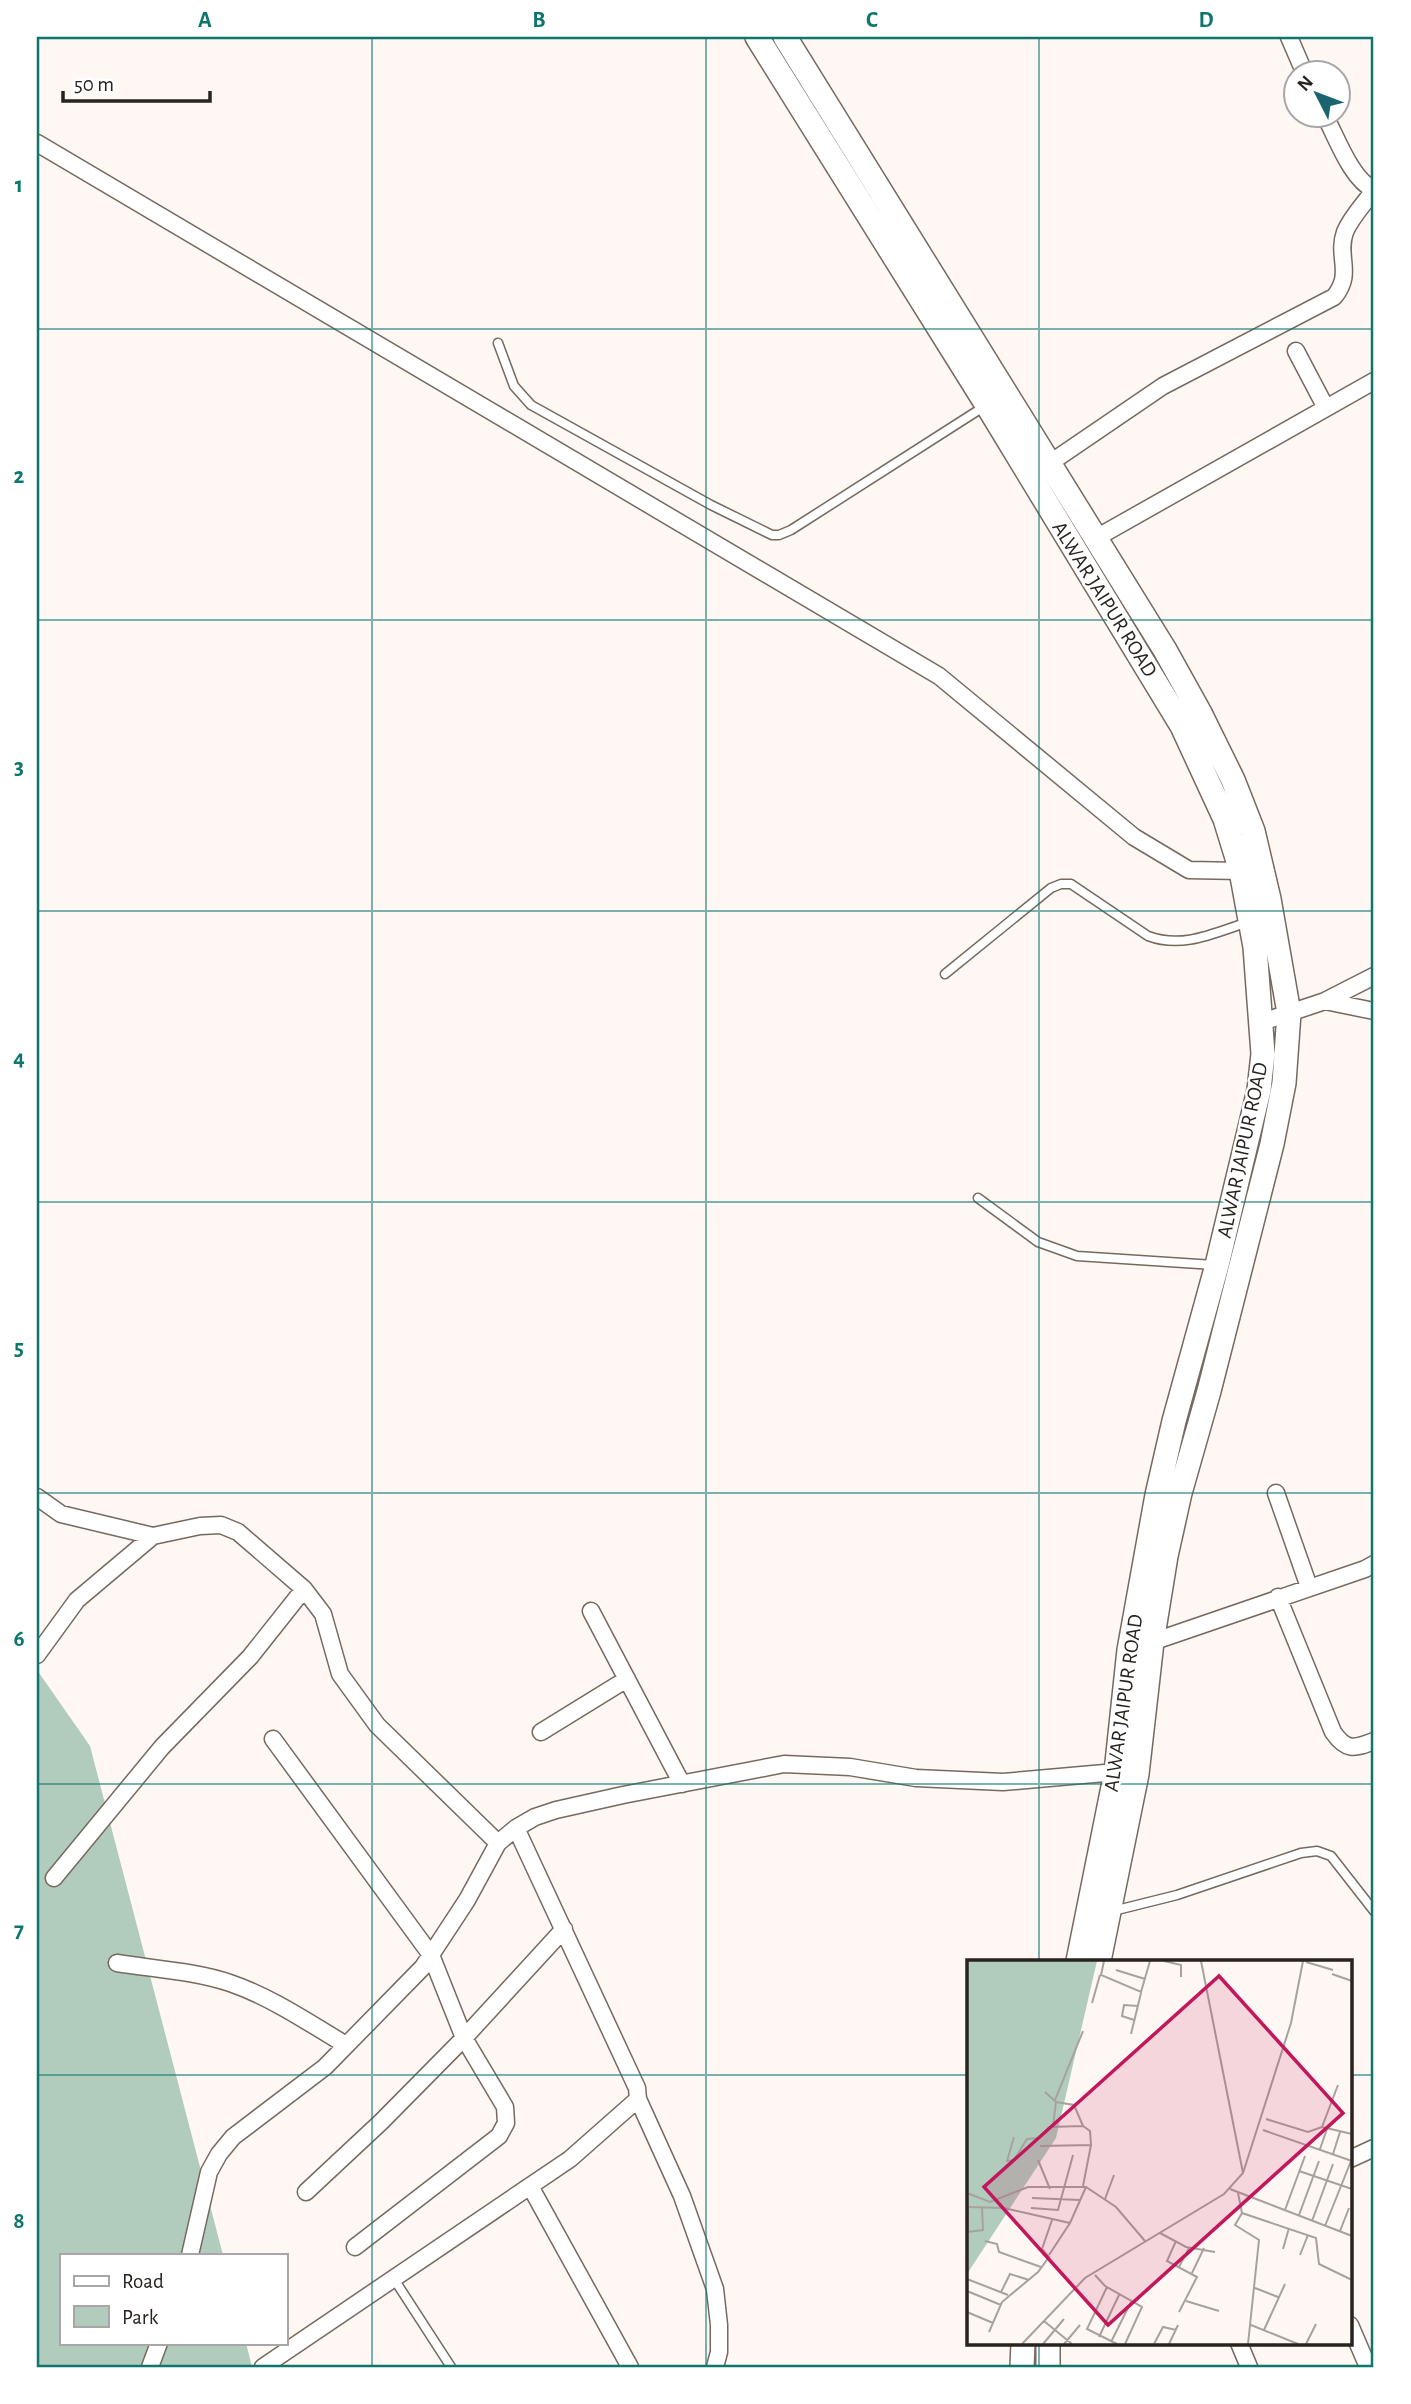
<svg xmlns="http://www.w3.org/2000/svg" width="1411" height="2404" viewBox="0 0 1411 2404" font-family="'Alegreya Sans',sans-serif">
  <rect width="100%" height="100%" fill="#fef7f3"/>
  <path fill="#b1ccbd" d="M37,1670L90,1746L223,2255H61V2343H246L252,2367H37Z"/>
  <g fill="none" stroke-linecap="round" stroke-linejoin="round">
    <defs>
      <path id="service" d="M498,343L514,386L531,405L711,505L772,535H779L791,530L985,406
        M945,974L1051,888L1061,884H1071L1148,936C1183,949 1214,933 1248,922
        M978,1198L1038,1242L1077,1256L1214,1265
        M1113,1911L1177,1895L1301,1853L1317,1851L1331,1856L1374,1911
        M394,2279L451,2367"/>
      <path id="minor" d="M1289,37L1305,74
        M1325,116C1337,138 1351,179 1374,190
        M37,143L939,676L1134,837L1189,870L1241,871
        M1296,351L1326,408
        M1050,463L1163,386L1334,297C1354,273 1336,257 1345,232C1351,217 1365,203 1374,190
        M1096,538L1374,381
        M1325,1001L1374,1011
        M1262,1022L1325,1001L1374,976
        M1276,1493L1309,1587
        M37,1497L61,1514L153,1536
        M1278,1597L1333,1732C1346,1751 1354,1749 1374,1741
        M591,1611L682,1784
        M1152,1642L1365,1569L1374,1564
        M37,1655L77,1600L153,1536L200,1526L221,1525L238,1532L304,1589L323,1614L340,1674L377,1725L498,1843
        M541,1732L627,1679
        M273,1739L431,1955L464,2038L505,2107L506,2123L499,2136L355,2247
        M54,1878L162,1747L250,1657L304,1589
        M117,1963C154,1969 194,1971 230,1983C271,1997 309,2023 346,2045
        M638,2099L682,2196L715,2289L719,2325V2352L715,2367
        M1350,2159L1374,2148
        M530,2186L630,2367
        M306,2192L381,2122L464,2038L564,1929
        M190,2255L209,2172L219,2154L233,2137L325,2067L423,1967L467,1900L498,1843L516,1828L535,1817L556,1810L623,1795L784,1764L850,1767L916,1778L1003,1782L1116,1772L1124,1773
        M1350,2325L1368,2367
        M1239,2343L1249,2367
        M150,2367L159,2343
        M263,2367L570,2159L638,2099L637,2088L516,1828"/>
      <path id="secondary" d="M757,37L987,405L1182,726L1225,819L1241,871L1255,947L1263,1054L1259,1090L1217,1265L1174,1421L1157,1495L1129,1650L1116,1772L1078,1961
        M785,37L1165,650L1200,713L1233,780L1253,831L1269,899L1289,1013L1284,1083L1272,1144L1209,1391L1180,1493L1166,1556L1152,1642L1137,1774L1099,1961
        M1022,2367L1023,2343
        M1048,2367V2343"/>
    </defs>
    <use href="#service" stroke="#76695f" stroke-width="11"/>
    <use href="#minor" stroke="#76695f" stroke-width="19"/>
    <use href="#secondary" stroke="#76695f" stroke-width="26"/>
    <use href="#service" stroke="#fff" stroke-width="8"/>
    <use href="#minor" stroke="#fff" stroke-width="16"/>
    <use href="#secondary" stroke="#fff" stroke-width="23"/>
  </g>
  <path fill="none" stroke="#0f766e" stroke-width="2" stroke-opacity="0.55" d="M372,37V2367M706,37V2367M1039,37V1961M37,329H1374M37,620H1374M37,911H1374M37,1202H1374M37,1493H1374M37,1784H1374M37,2075H968M1350,2075H1374M1039,2343V2367"/>
  <g text-anchor="middle" stroke-width="5" stroke-linejoin="round" paint-order="stroke">
    <g font-size="21" fill="#28231e" stroke="#fff">
      <text transform="translate(1105 599) rotate(58)" y="7">ALWAR JAIPUR ROAD</text>
      <text transform="translate(1242 1150) rotate(-78)" y="7">ALWAR JAIPUR ROAD</text>
      <text transform="translate(1123 1703) rotate(-82)" y="7">ALWAR JAIPUR ROAD</text>
    </g>
  </g>
  <g transform="translate(967 1960)">
    <rect width="385" height="385" fill="#fef7f3"/>
    <path d="M0,1H130L89,178L0,314Z" fill="#b1ccbd"/>
    <path fill="none" stroke="#a8a29e" stroke-width="2" d="M137,1L134,15L174,32L183,1M197,1L214,5V17M234,1L276,213M339,2L366,10M149,10L178,19M365,14L385,21M125,43L133,15M167,60L155,56L157,45L171,46M164,74L174,33M371,125L355,167L385,174M78,132L89,142L86,166M88,140L116,71M89,142L107,145L116,166M299,159L341,172L355,167M296,170L385,201M47,177L40,201L47,200L60,179L72,178L82,167L116,166L123,171L124,185L116,226M73,186L124,185M353,189L360,169M366,194L373,172M71,200L83,229M332,211L385,229M263,229L385,276M0,233L23,242L61,227H119L149,247L178,281M271,233L275,253L268,265L292,280L281,384M65,238L113,240M138,239L147,215M0,247L37,248L103,263L119,227M1,247V272M64,248L91,250L106,195M318,250L338,196M275,253L349,278L352,304L385,320M332,255L352,201M345,261L366,204M358,266L384,201M373,271L382,248M0,272L16,270L15,247M193,273L219,287L248,292M18,281L30,284L32,292L74,307M209,281L200,301L230,317L212,352M316,289L322,268M82,295L103,263M333,295L341,275M212,307L222,288M225,313L237,288M128,315L138,326L175,347L158,384M0,319L41,335M140,327L120,369L150,384M288,328L311,337M0,331L34,345M34,332L43,314L62,320M219,341L252,351M0,352L26,363M77,361L105,384M284,365L331,384M297,370L318,324M22,372L35,342L71,312L82,297L75,289L85,260M132,377L152,335M144,382L165,340M55,384L118,318L257,234L276,213L324,63L336,1M76,384L97,359M97,384L113,365M187,384L196,367L209,370M202,384L211,365M339,384L349,364"/>
    <path fill="#c2185b" fill-opacity="0.15" stroke="#c2185b" stroke-width="3.5" d="M252,16L376,153L141,365L17,227Z"/>
    <rect width="385" height="385" fill="none" stroke="#28231e" stroke-width="3.5"/>
  </g>
  <rect width="1411" height="2404" fill="none" stroke="#ffffff" stroke-width="77"/>
  <rect x="60" y="2254" width="228" height="91" fill="#ffffff" stroke="#a9a7a5" stroke-width="2"/>
  <rect x="74" y="2276" width="35" height="10" fill="#ffffff" stroke="#a9a7a5" stroke-width="2"/>
  <text x="122" y="2288" font-size="21" fill="#28231e">Road</text>
  <rect x="74" y="2306" width="35" height="21" fill="#b1ccbd" stroke="#a9a7a5" stroke-width="2"/>
  <text x="122" y="2324" font-size="21" fill="#28231e">Park</text>
  <g transform="translate(1317 94) rotate(312)"><circle r="33" fill="#ffffff" stroke="#a9a7a5" stroke-width="2"/>
  <path d="M0-5L12 26L0 18L-12 26Z" fill="#19646f"/>
  <text y="-10" font-size="19" font-weight="bold" text-anchor="middle" fill="#28231e">N</text>
  </g>
  <path d="M63 91v10h147v-10" fill="none" stroke="#28231e" stroke-width="3.5"/>
  <text x="74" y="91" font-size="21" fill="#28231e" stroke="#ffffff" stroke-width="5" paint-order="stroke">50 m</text>
  <rect x="38" y="38" width="1334" height="2328" fill="none" stroke="#0f766e" stroke-width="2.5"/>
  <g font-size="23" text-anchor="middle" font-weight="bold" fill="#0f766e">
    <text x="205" y="27">A</text>
    <text x="539" y="27">B</text>
    <text x="872" y="27">C</text>
    <text x="1206" y="27">D</text>
    <text x="19" y="192">1</text>
    <text x="19" y="483">2</text>
    <text x="19" y="774">3</text>
    <text x="19" y="1065">4</text>
    <text x="19" y="1355">5</text>
    <text x="19" y="1646">6</text>
    <text x="19" y="1937">7</text>
    <text x="19" y="2228">8</text>
  </g>
</svg>
